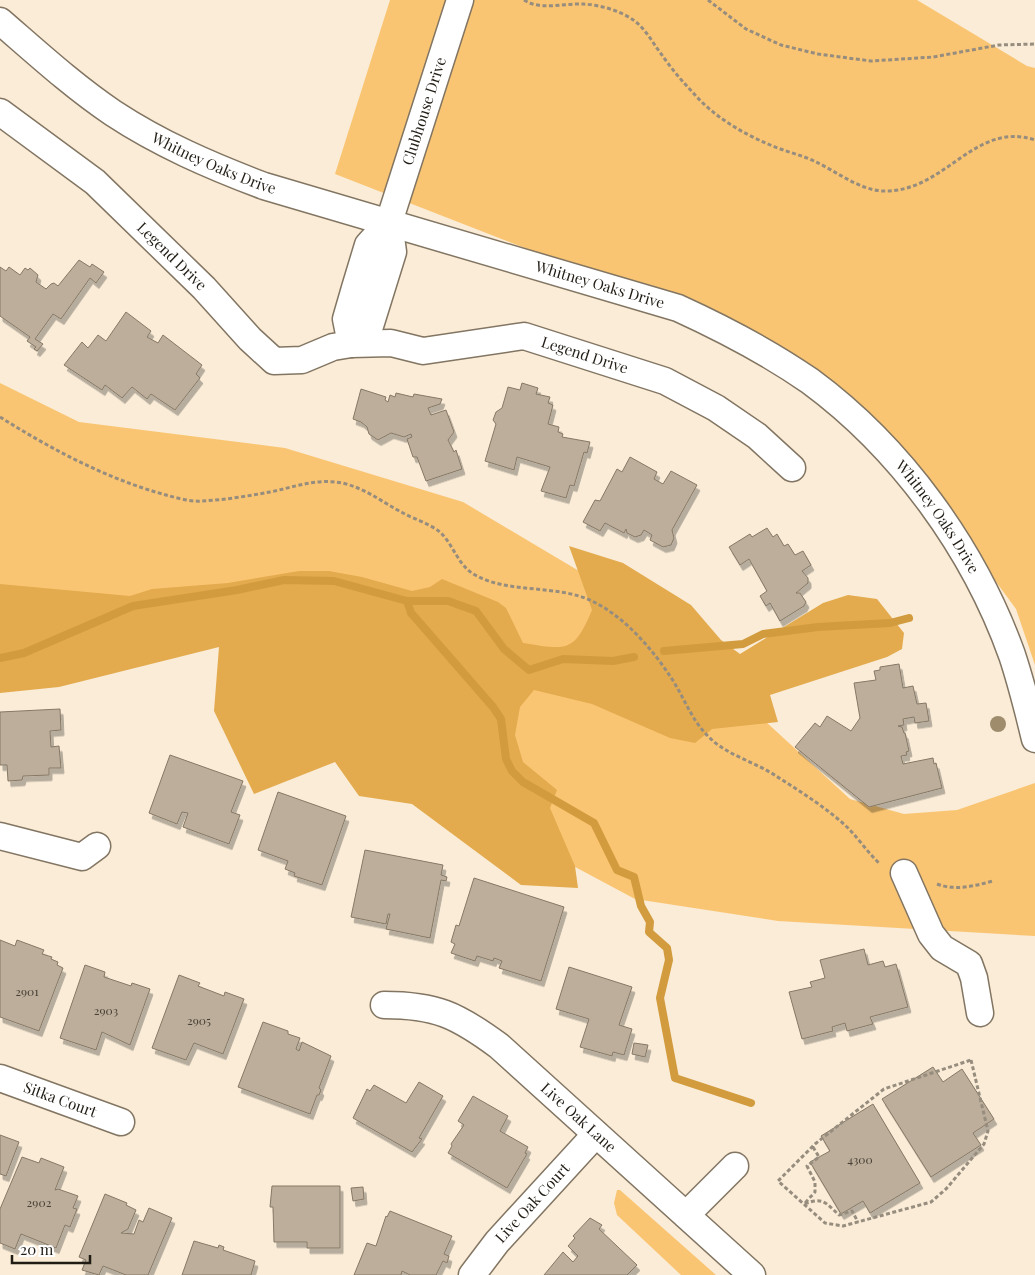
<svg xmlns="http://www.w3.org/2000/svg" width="1035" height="1275" viewBox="0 0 1035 1275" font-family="'Playfair Display',serif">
  <defs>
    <filter id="shadow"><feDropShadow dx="3" dy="5.5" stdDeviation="0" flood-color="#0004"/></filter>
  </defs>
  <rect width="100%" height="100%" fill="#faecd7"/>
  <path fill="#fac572" d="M390,0H917L1027,66L1035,68V665L1016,609L914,470L756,338L335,174Z
    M0,383L79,422L285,448L463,502L643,609L850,799L904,814L957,810L1035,783V936L778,921L635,899L549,853L366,647L0,642Z
    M617,1190H620L716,1275H681L617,1215L614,1203Z"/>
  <path fill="#e3ab4e" d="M569,546L623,563L691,605L721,640L740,654L823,603L848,595L877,599L904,633L902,649L887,657L770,695L778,722L712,729L695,743L670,738L592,704L534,690L520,707L515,735L523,762L557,790L550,808L575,866L578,888L521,885L412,804L359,796L335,762L254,794L214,711L219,647L59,687L0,693V584L130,596L152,589L228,583L299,571H329L362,577L412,591L430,587L442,579L498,602L506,608L523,643C567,650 574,653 592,610Z"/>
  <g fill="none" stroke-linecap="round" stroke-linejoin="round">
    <path stroke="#d29b3d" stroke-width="8" d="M407,601H448L476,611L504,649L529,670L563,659L613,661L634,657
      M664,651L743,644L763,634L818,627L890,623L909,618
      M0,658L24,653L133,606L237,590L284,580L334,581L407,601L411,613L419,622L493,707L501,719L506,759L512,771L523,782L594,823L617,870L634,877L641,906L650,922L649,932L667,948L669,960L660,998L675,1078L751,1103"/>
  </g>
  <path fill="#bcae9a" stroke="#857865" filter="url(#shadow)" d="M79,260L90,267L92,264L104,272L96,283L90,278L61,319L53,314L35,339L43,344L37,351L34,349L36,347L27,341L30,337L0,316V267L6,271L9,267L20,275L25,268L28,270L30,268L38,275L36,282L46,289L51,284L54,283L58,286Z
    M126,312L151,331L147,337L158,343L163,335L202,365L196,374L200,378L175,410L151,394L147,399L132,387L122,398L105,385L102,390L64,365L82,342L88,348L98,335L106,341Z
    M522,383L538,388L536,394L550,397L548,403L553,405L548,424L559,427L558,432L563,434L562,437L590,442L587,453L584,452L574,486L570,485L566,498L541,491L550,467L517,457L514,470L485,461L496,424L493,420L496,412L502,408L508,387L520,390Z
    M361,389L386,397L385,400L388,402L390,395L395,397L396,393L413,397L414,394L442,399L440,404L428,408L431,415L446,410L454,432L448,440L454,452L456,450L462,469L426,481L417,457H413L407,439L412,437L411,434L404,437L391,433L378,440L369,434L367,427L361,422L353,419Z
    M630,457L657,472L654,479L663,484L671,471L697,485L672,530L674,538L671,545L663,547L650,540L652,535L644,530L641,535L635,537L627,533L626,529L624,533L605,523L600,531L583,522L595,500L600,501L617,469L622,472Z
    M767,528L773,537L777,534L784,546L788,544L795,555L803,551L811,565L802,571L808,578V583L796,593H800L806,602L804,606L780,621L770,603L766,606L760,596L767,591L749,559L740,565L729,547L750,534L752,537Z
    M899,664L903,688L913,686L917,704L926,703L929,721L915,723L914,717L903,719L904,725L898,726L902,727L904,733H905L909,751L906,752L907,755L901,756L903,764L933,758L934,764L936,763L942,788L869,807L795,747L815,723L820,727L827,716L851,731L860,718L854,683L876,680L874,671L880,670V667Z
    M60,709L61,730L50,731L51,747L59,746L61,768H49V775L23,776L22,780L8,781L7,765H0V712Z
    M170,755L243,781L231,812L240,815L229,844L183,827L188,813L182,812L177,824L149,813Z
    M278,792L346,816L322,885L294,876L295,873L285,869L288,861L258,850Z
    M365,850L443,865L441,875L447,877L446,881L441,880L430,938L386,929L390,914H388L386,924L351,917Z
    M474,878L564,907L541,981L499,968L502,961L494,958L493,961L477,956L475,961L451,953L455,944L451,942L456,925L459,926Z
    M0,940L15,946L17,940L44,950L42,954L52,957L51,959L58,962L57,965L63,968L39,1031L0,1017Z
    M864,949L868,965L883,961L885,967L896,964L908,1007L870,1017L873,1024L847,1031L845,1023L832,1027L833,1031L802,1039L789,992L812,987L810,982L825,978L820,960Z
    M85,965L105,972L104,977L131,986L132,983L150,989L130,1045L102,1032L96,1050L60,1038Z
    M569,967L632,987L619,1025L632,1029L624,1055L613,1052L612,1056L580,1047L589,1019L556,1009Z
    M179,975L200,983L198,986L224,996L225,992L244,999L223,1054L194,1043L186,1060L152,1048Z
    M263,1022L288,1031V1034L300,1038L296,1049L299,1051L302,1042L331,1056L319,1088L321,1090L319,1095H317L310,1114L238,1087Z
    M634,1043L648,1045L645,1057L632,1054Z
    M933,1067L943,1082L962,1069L994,1119L973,1133L981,1145L931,1177L882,1099Z
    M419,1082L443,1096L419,1138L422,1139L412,1152L353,1118L367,1089L370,1091L374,1085L406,1103Z
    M473,1096L508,1116L500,1131L528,1147L525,1153L527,1154L507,1188L448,1153L452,1146L451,1144L464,1125L458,1121Z
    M873,1104L920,1183L870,1213L863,1201L841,1214L810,1162L830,1151L821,1136Z
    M0,1135L19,1142L6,1176L0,1174Z
    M22,1157L39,1163L41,1158L64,1167L55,1190L58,1189L78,1196L73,1208L77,1209L70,1227L65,1225L56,1248L21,1234L15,1249L0,1243V1209Z
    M272,1186H340V1248H307V1242H274L273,1207H270Z
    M363,1187L364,1199L353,1201L351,1188Z
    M105,1194L127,1203L126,1205L136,1210L128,1229L121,1233L134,1234L139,1220L143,1222L149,1208L172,1218L148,1275H126L103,1266L99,1275L82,1270L86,1260L79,1257Z
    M390,1211L452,1236L444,1254L449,1256L447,1263L443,1261L436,1275H410L402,1271L401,1275H354L367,1243L376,1246L386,1216L387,1217Z
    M590,1218L602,1225L599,1229L637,1265L627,1275H544L563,1252L573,1262L578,1256L568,1246L575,1238L573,1236Z
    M194,1241L218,1248L219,1245L224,1247L223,1250L255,1261L251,1275H182Z"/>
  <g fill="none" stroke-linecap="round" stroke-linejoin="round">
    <defs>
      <g id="minor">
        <path id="s1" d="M0,21C37,53 73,86 113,113C160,144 211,166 264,186L678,308C724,329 768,352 810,381C901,448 974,549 1012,655C1021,682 1028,710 1035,739"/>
        <path id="s2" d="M0,112L95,182L204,288L250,339L274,361L302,360L333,347L351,344L391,343L423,351L524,336L665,381L716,408L757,436L792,468"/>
        <path id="s3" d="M389,222L368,245L355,288L346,319L351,344L370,326L393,252L389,222L460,0"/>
        <path d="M0,836L82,857L97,846"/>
        <path d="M904,873L931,934L942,948L969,964L974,978L980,1013"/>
        <path id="s4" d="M384,1005C436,1005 457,1015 499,1046L752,1275"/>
        <path id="s5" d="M0,1078L121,1122"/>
        <path d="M686,1215L735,1166"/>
        <path id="s6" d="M472,1275L497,1242L596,1134"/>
      </g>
    </defs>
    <use href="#minor" stroke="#827562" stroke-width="29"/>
    <path stroke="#978d7e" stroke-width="3" stroke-dasharray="4 2.5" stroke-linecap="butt" d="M524,0C541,11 563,3 583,4C601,5 622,11 636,22C647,31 654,45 662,55C672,70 684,83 696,96C715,117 742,133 768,144C783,151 799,154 814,161C836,171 859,190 883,191C945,193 974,120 1035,140
      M708,0L746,29L781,45L818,54L871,61L933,57L999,45L1035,44
      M0,417C51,449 107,479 166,495C177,498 190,502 202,501C224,500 248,496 270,492C295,487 316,478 342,483C365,488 382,502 403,513C414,519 430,524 440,532C454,545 458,567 477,576C511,594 559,584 594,602C626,618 653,650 672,679C686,701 692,722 712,740C728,755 757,763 776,776C801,792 827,808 848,828C859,839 868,853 880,864
      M937,884C956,891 974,886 993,881
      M971,1060L988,1131L984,1144L946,1189L931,1202L843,1226L825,1223L778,1181L815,1144L884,1089Z
      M813,1147L819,1157L807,1166L815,1182V1192L804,1204C823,1197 825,1202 839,1215L852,1211L858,1222"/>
    <use href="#minor" stroke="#fff" stroke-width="26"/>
  </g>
  <circle fill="#9f8c6d" cx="998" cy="724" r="8"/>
  <g text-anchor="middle" stroke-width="4" stroke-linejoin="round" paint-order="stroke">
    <g font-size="12" fill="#484036">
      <text x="27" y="996">2901</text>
      <text x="106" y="1015">2903</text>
      <text x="199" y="1025">2905</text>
      <text x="860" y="1164">4300</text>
      <text x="39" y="1207">2902</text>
    </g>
    <g font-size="15" fill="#211c14" stroke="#fff">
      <text dy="5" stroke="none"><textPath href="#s3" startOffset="384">Clubhouse Drive</textPath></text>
      <text dy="5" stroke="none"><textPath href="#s1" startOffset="259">Whitney Oaks Drive</textPath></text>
      <text dy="5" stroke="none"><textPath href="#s2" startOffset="225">Legend Drive</textPath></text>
      <text dy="5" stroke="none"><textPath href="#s1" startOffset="664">Whitney Oaks Drive</textPath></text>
      <text dy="5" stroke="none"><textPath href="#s2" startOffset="690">Legend Drive</textPath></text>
      <text dy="5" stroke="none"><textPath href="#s1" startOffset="1084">Whitney Oaks Drive</textPath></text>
      <text dy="5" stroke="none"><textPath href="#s5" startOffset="64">Sitka Court</textPath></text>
      <text dy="5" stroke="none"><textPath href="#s4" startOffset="232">Live Oak Lane</textPath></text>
      <text dy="5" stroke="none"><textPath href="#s6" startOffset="94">Live Oak Court</textPath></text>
    </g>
  </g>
  <path d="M12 1255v8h78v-8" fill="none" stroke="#211c14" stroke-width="2.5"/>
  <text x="20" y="1255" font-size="15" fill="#211c14" stroke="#ffffff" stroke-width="4" paint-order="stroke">20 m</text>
</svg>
